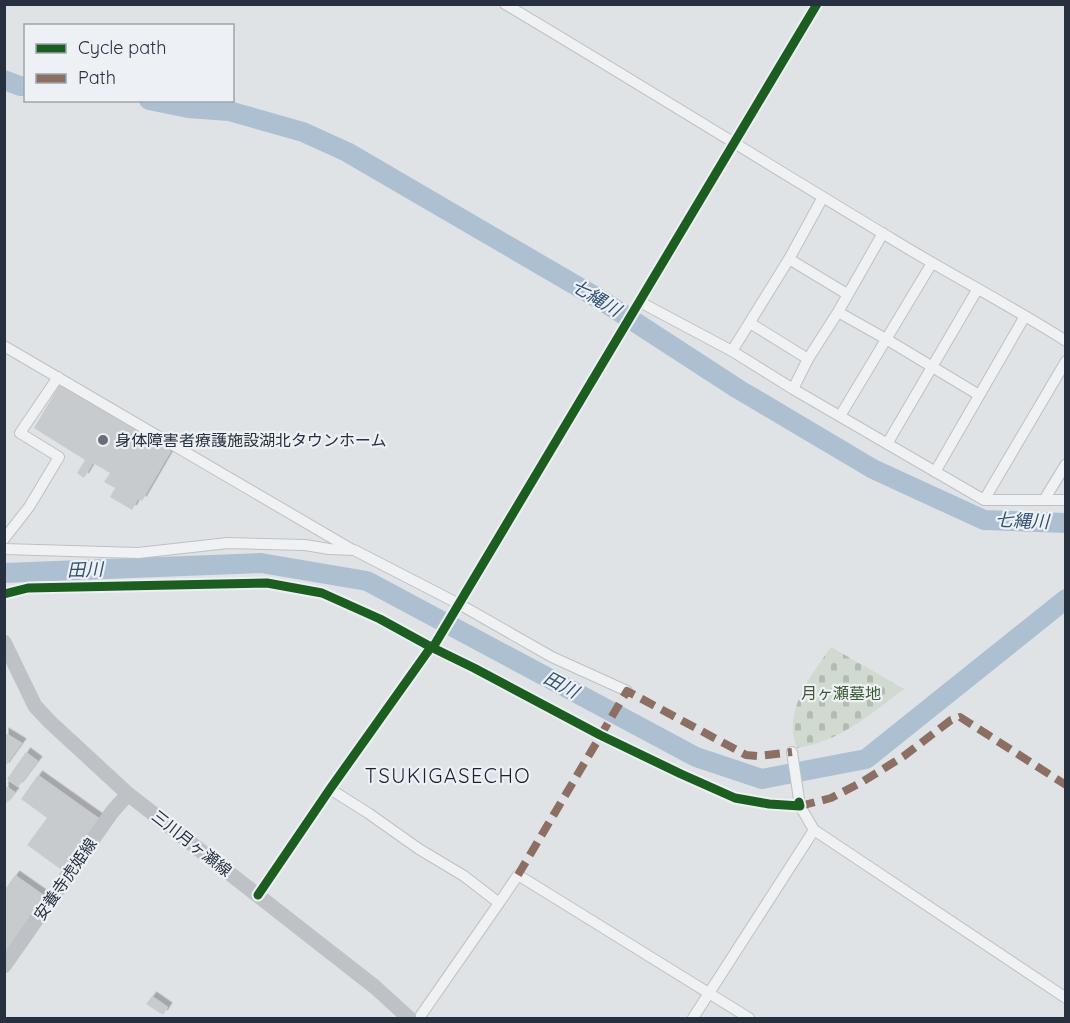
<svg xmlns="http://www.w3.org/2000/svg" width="1070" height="1023" viewBox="0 0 1070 1023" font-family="Quicksand,'Noto Sans JP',sans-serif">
  <defs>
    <pattern id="cemetery-stones" width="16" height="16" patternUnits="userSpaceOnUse" patternTransform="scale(1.5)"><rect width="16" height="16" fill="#d1dad1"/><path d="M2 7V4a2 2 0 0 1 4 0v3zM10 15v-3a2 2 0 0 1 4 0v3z" fill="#b3bbb4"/></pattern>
    <filter id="shadow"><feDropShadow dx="4.5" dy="-4.5" stdDeviation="0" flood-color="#0004"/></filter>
  </defs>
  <rect width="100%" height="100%" fill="#e0e3e6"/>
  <path fill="url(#cemetery-stones)" d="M831,647L904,689C871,714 839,742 797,748C782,712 811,675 831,647Z"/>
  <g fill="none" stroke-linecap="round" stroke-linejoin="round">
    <path stroke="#adc0d2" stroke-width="20" d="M4,80L20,86H26
      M149,100L188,108L229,111L303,132L347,152L601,300L738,389L873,469L984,520L1066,523
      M4,573L261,563L367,581L696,757L762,779L866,759L1066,599"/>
  </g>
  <path fill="#c8cbce" filter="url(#shadow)" d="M60,384L171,451L142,501L138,499L132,510L110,497L115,488L104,482L110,473L93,463L84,478L77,473L85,460L34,428Z
    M4,732L22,743L4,768Z
    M26,752L38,761L18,787L7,779Z
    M38,775L100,819L63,871L27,845L47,818L21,799Z
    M4,785L15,792L4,806Z
    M15,875L45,896L4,956V891Z
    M152,996L168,1007L163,1015L146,1004Z"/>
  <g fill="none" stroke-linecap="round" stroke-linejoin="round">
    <defs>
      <path id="street" d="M505,4C636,82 766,163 897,242C953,276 1011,306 1066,341
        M789,259L847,294
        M640,302L732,351L793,389L984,500H1066
        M838,312L886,339L979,395
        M750,323L808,359
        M4,346L351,549
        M732,351L789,259L823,197
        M793,389L808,359L838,312L883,233
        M840,416L932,263
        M887,444L977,290
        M935,472L1025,316
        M984,500L1066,361
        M1044,500L1066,464
        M4,539L29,507L59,457L20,433L58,377
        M4,549L138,553L228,543L305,545L329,549L354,550L459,604L552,657L627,691
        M4,594L28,588L267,583L322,593L380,619L431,647L474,668L600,735L681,774L735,798L769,804L800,806
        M792,752L800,806L814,830L1066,998
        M330,789L368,813L419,849L464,876L499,903L518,875L749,1018
        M258,895L330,789L431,647L435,644L817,4
        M419,1018L499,903
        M693,1018L814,830"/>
    </defs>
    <use href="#street" stroke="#bec1c4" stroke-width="12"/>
    <use href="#street" stroke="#eff1f2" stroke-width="10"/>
    <path stroke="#bec1c5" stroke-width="15" d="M4,642L35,706L50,722L128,794L375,987L409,1018
      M4,966L112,812L128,794"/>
    <path stroke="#8d6e63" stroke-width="8" stroke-dasharray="15 8" stroke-linecap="butt" d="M800,806L831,798L862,782L904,756L951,720L960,717L1066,785
      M518,875L627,691L746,755L758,756L792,752"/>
    <defs>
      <path id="cycleway" d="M4,594L28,588L267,583L322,593L380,619L431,647L474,668L600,735L681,774L735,798L769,804L800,806L799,802
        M258,895L330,789L431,647L435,644L817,4"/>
    </defs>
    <use href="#cycleway" stroke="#edf1f5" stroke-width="13"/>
    <use href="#cycleway" stroke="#1b5e20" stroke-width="9"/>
  </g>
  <circle fill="#686f79" stroke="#edf1f5" stroke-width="2" cx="103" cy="440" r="6"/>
  <g text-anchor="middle" stroke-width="4.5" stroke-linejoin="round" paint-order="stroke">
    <g font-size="16" fill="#27303f" stroke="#edf1f5" text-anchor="start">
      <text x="115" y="446">身体障害者療護施設湖北タウンホーム</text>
    </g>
    <g font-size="16" fill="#3c5b33" stroke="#edf1f5">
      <text x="841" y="699">月ヶ瀬墓地</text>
    </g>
    <g font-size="16" fill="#27303f" stroke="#edf1f5">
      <text transform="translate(192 843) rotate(38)" y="6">三川月ヶ瀬線</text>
      <text transform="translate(65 879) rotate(-55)" y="6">安養寺虎姫線</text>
    </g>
    <g font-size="18" font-style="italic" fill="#305074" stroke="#edf1f5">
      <text transform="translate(596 298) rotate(31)" y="6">七縄川</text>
      <text transform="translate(1022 521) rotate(2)" y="6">七縄川</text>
      <text transform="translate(85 570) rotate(-2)" y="6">田川</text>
      <text transform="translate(561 685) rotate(28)" y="6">田川</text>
    </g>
    <g font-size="20" letter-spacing="1.5" fill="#192130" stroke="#edf1f5">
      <text x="448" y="783">TSUKIGASECHO</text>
    </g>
  </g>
  <rect width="1070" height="1023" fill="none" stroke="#27303f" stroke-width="12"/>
  <rect x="24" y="24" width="210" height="78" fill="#edf1f5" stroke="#9ea4ac" stroke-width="1.5"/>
  <rect x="36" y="44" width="30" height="9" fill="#1b5e20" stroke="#9ea4ac" stroke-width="1.5"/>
  <text x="78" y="54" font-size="18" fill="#27303f">Cycle path</text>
  <rect x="36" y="74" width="30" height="9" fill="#8d6e63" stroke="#9ea4ac" stroke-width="1.5"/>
  <text x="78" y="84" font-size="18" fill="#27303f">Path</text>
</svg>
